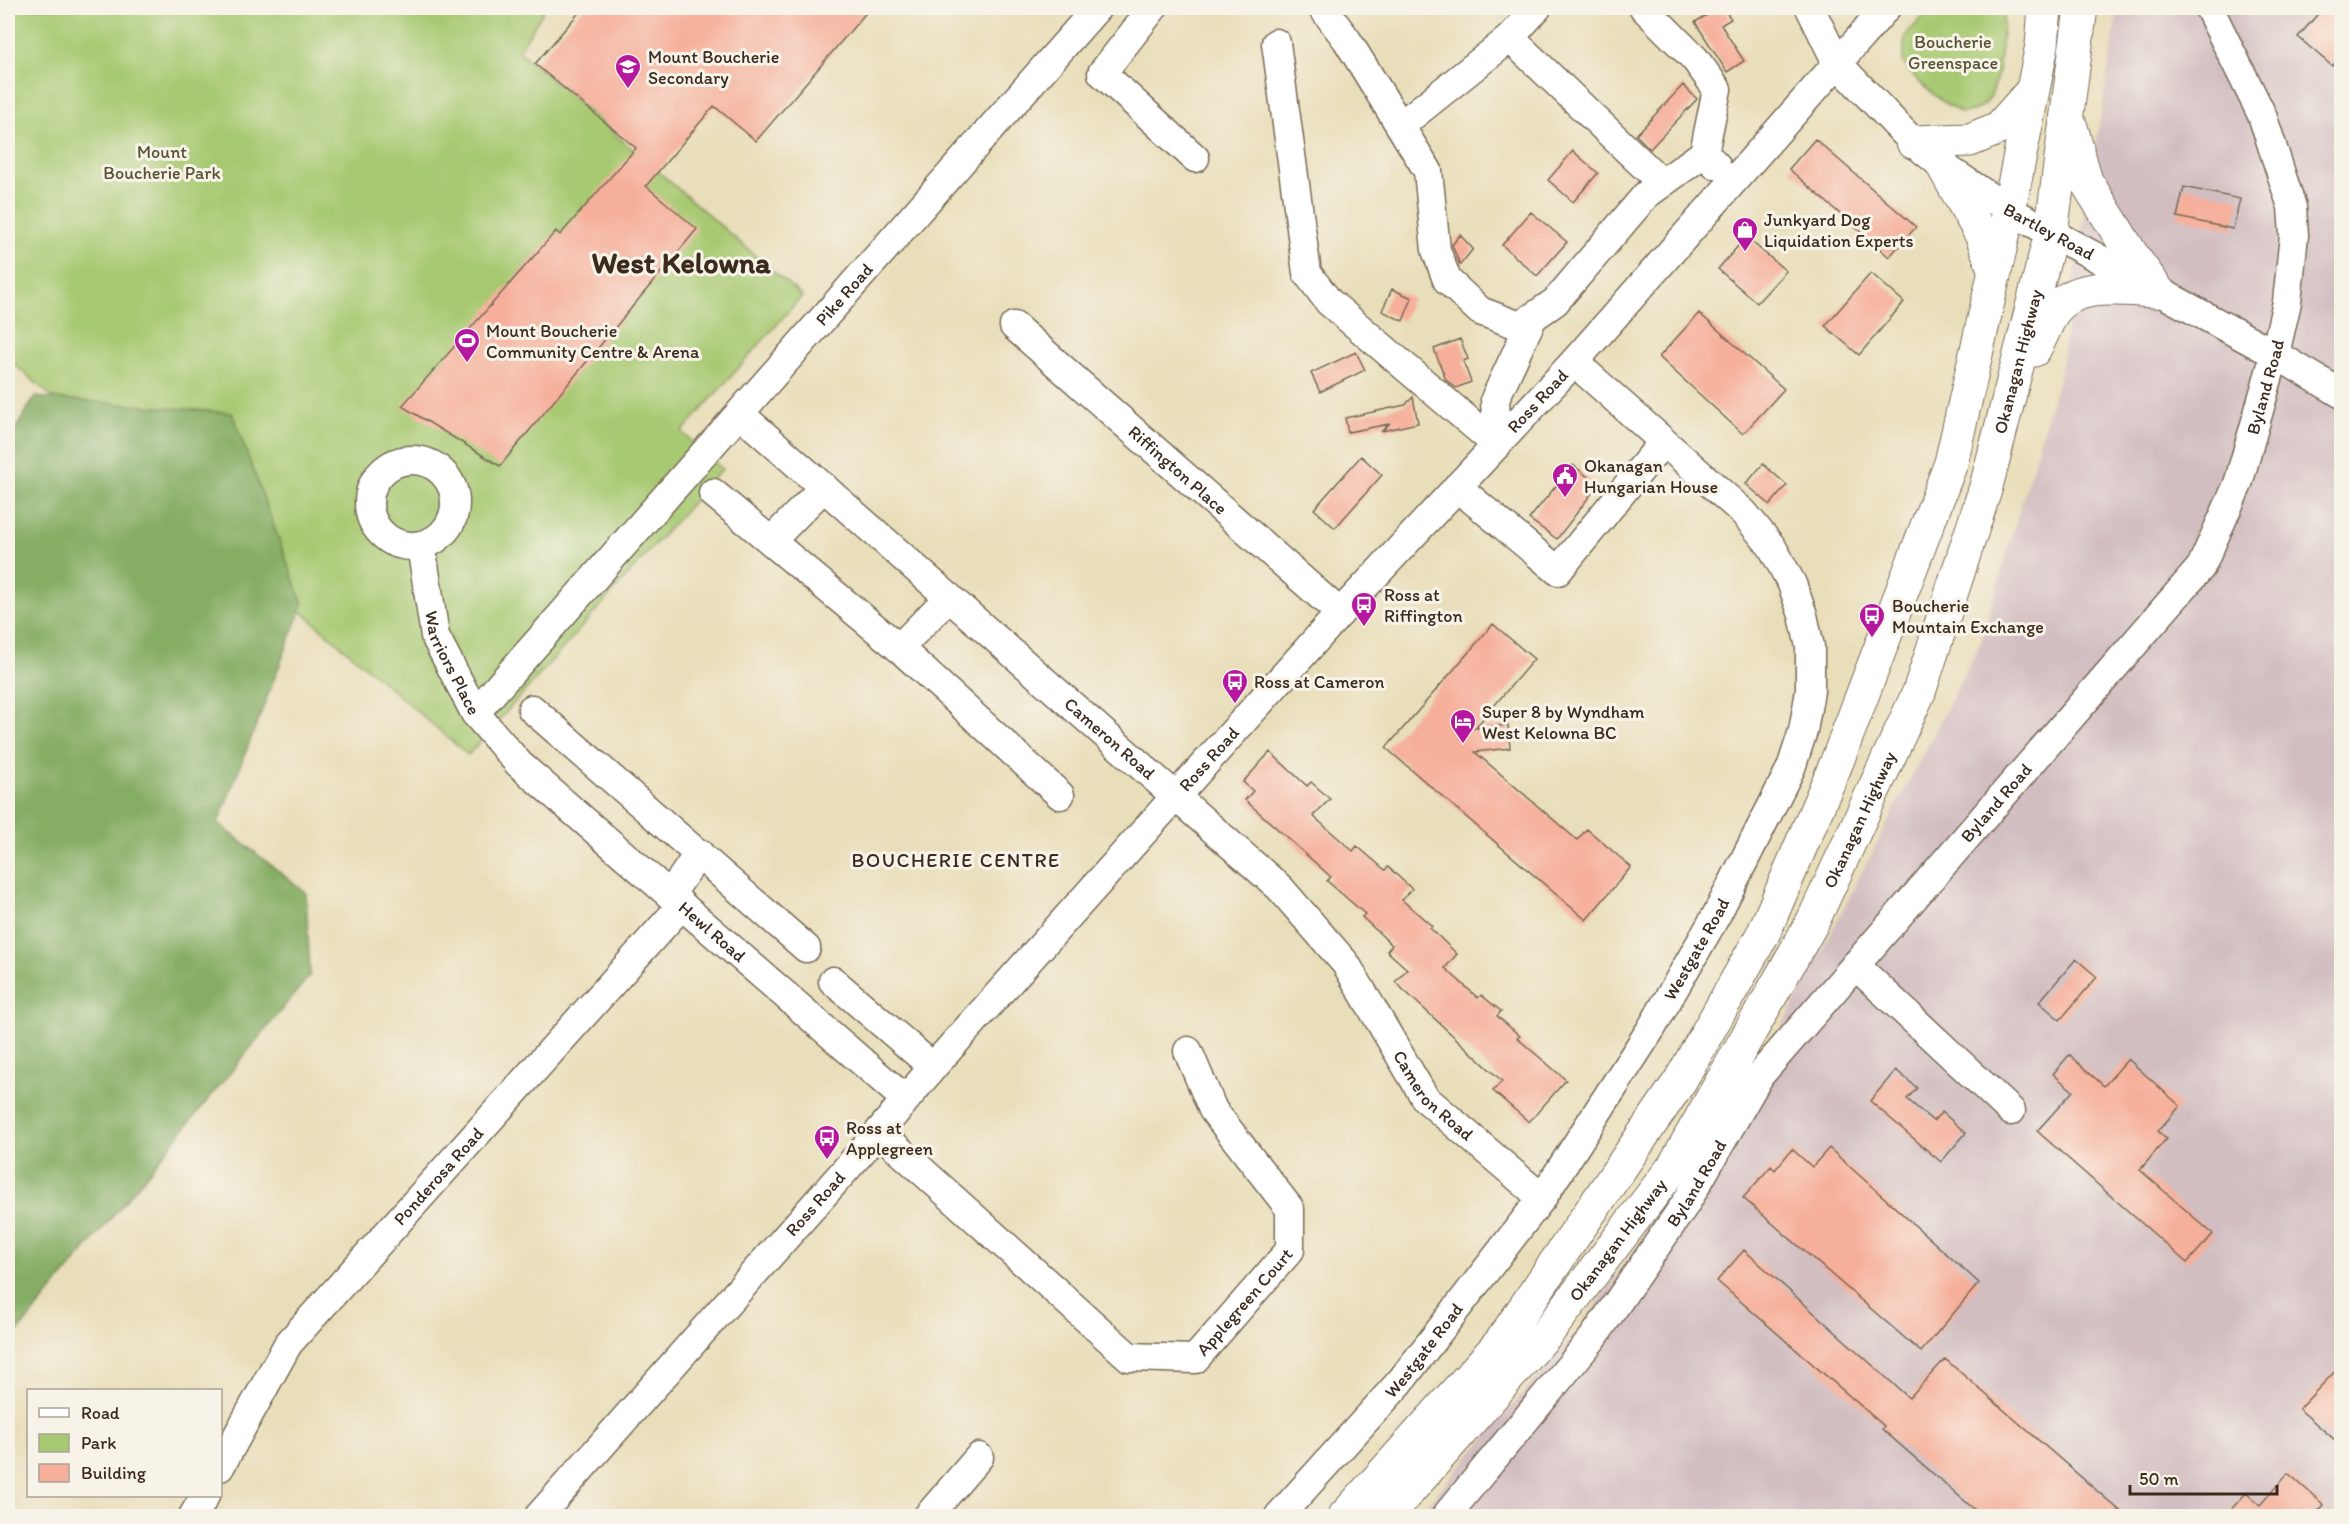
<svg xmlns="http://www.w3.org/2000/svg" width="2349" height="1524" viewBox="0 0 2349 1524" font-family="Itim,sans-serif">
  <rect width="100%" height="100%" fill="#f7f3e8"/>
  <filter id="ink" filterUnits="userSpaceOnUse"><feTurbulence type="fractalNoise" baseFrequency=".0167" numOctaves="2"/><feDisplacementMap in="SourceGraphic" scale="12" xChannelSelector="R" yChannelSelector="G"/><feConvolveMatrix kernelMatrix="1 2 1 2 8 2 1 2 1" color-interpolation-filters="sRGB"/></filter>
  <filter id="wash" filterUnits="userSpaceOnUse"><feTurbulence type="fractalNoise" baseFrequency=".008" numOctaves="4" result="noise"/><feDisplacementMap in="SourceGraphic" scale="24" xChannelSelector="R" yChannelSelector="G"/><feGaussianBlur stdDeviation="1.35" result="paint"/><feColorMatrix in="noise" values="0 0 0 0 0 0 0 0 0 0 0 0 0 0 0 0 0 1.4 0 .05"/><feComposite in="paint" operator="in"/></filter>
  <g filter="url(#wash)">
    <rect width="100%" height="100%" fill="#e9deba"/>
    <path fill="#d2bec1" d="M2118,8H2341V1516H1417L1578,1331L1678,1188L1781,1029L1980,644L2059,376Z"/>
    <path fill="#a7c971" stroke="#717a48" stroke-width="1.5" d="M8,8H545L519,51L802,296L682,432L722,469L468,755L8,359Z
      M1931,8H2005C2002,28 2000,84 1989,99C1983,109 1972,112 1961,113C1939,100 1917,84 1903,62L1905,36Z"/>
    <path fill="#85ad63" stroke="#606c40" stroke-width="1.5" d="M35,397L232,413L303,605L218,823L306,893L310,975L8,1344V441Z"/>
    <g id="blocks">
      <path fill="#f6af9a" d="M583,8H870L756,141L714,106L646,186L697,229L500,466L402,406L556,231L560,235L636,148L535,64Z
        M1719,8H1723L1731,19L1721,25L1744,61L1727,72L1695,22Z
        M2323,8H2342V56L2332,66L2298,37Z
        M1683,85L1697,99L1650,149L1636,135Z
        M1815,139L1916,227L1889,257L1789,169Z
        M1573,151L1598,173L1573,202L1548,180Z
        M2184,187L2240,199L2233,229L2177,217Z
        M1531,212L1567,242L1537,276L1502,245Z
        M1460,235L1473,249L1460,265L1452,245Z
        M1746,237L1786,271L1757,303L1718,269Z
        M1871,273L1904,302L1859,355L1825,326Z
        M1392,289L1412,298L1403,321L1382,311Z
        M1699,313L1784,389L1743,434L1659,357Z
        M1460,339L1468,359L1463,361L1471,382L1456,388L1446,380L1434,349Z
        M1356,352L1365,370L1320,392L1311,373Z
        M1413,397L1418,423L1382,431L1389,424L1348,432L1345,418L1405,405Z
        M1361,456L1382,475L1335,528L1314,509Z
        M1763,464L1787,485L1770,505L1746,484Z
        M1573,465L1598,485L1557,539L1529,519Z
        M1493,624L1534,659L1475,728L1508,725L1510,748L1475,752L1577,840L1587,829L1631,867L1586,920L1386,748Z
        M1270,752L1307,786L1311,782L1330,799L1313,816L1353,851L1357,846L1385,870L1388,867L1412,889L1402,900L1432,926L1430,928L1457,954L1445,968L1478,998L1481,995L1501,1011L1497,1016L1520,1036L1517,1038L1566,1080L1529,1122L1493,1091L1502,1081L1395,982L1407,969L1387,951L1392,945L1362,917L1365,914L1327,881L1331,877L1245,800L1253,791L1243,782Z
        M2076,959L2097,977L2060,1020L2039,1002Z
        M2069,1055L2104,1086L2128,1059L2180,1106L2158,1131L2166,1139L2140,1170L2213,1234L2187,1263L2037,1131L2073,1091L2053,1074Z
        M1896,1070L1917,1088L1907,1099L1933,1121L1942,1112L1966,1133L1941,1162L1870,1101Z
        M1829,1148L1979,1283L1921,1352L1743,1198L1771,1166L1775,1170L1792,1149L1812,1167Z
        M1744,1250L1909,1398L1945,1359L2126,1516H1982L1882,1429L1884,1426L1717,1281Z
        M2342,1364V1446L2299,1409Z
        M2288,1473L2324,1505L2314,1516H2225L2246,1493L2260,1505Z"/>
    </g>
  </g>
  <g filter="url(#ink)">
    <use href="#blocks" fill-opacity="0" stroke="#786955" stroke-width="1.5"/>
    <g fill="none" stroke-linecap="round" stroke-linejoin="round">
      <defs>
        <g id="minor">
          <path d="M1153,8L1102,73L1195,158"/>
          <path d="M1323,8L1347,40L1428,171L1436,250L1447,280L1480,311L1520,326L1555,302L1646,195L1704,153"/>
          <path d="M1644,8L1695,59L1717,89L1704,153L1716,165"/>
          <path id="s1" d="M1810,8L1837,63L1913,142L1943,166L2009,210L2275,354L2342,394"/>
          <path d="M1510,38L1662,183"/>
          <path d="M1276,43L1307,273L1329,302L1497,445L1495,399L1533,317"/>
          <path d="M1401,125L1510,38L1537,8"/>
          <path id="s2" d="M1014,326L1340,613"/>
          <path id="s3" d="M740,414L1280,888L1346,964L1425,1098L1542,1198"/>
          <circle cx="412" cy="503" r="43"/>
          <path d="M1457,487L1558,571L1663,442"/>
          <path d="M713,493L899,648"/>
          <path d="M771,541L824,487"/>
          <path id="s4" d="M421,545L435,636L475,713L519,764L905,1099"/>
          <path d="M949,597L899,648L1060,795"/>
          <path d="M532,709L806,948"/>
          <path id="s5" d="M475,713L1097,8"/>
          <path d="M670,895L699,853"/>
          <path d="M1855,965L2011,1111"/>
          <path d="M833,981L933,1067"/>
          <path id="s6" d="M879,1132L1129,1357L1195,1359L1290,1250V1209L1213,1110L1188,1051"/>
          <path id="s7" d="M220,1467L288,1344L682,905"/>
          <path d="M193,1516L205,1496"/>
          <path id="s8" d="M539,1516L879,1132L933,1067L1340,613L1574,362L1886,8"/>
          <path d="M928,1516L979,1457"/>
          <path id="s9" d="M1279,1516L1400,1382L1542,1198L1651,1029L1717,914L1791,768L1803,731L1810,691V647L1803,615L1792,584L1772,547L1744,513L1574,362"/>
          <path id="s10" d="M1446,1516L1593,1338L1686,1203L1760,1075L2201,567L2238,484L2275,354L2287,302L2294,235L2292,207L2262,115L2209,8"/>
        </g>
        <g id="highway">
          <path d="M2071,127L2086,181L2132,255L2158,291"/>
          <path d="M1913,142L1970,140L1999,128L2032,91"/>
          <path d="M1943,166L1982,236L1995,272"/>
          <path d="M2034,350C2041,338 2046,324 2053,312C2076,280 2124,290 2158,291"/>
          <path d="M1345,1516L1501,1342L1680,1081L1764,932L1836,764L1951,463L2009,210L2042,45L2045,8"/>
          <path id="s11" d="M1387,1516L1548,1332L1674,1166L1813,921L1919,692L1986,487L2051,233L2081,8"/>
        </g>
      </defs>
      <use href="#minor" stroke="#786955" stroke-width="31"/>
      <use href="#highway" stroke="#786955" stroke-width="35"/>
      <use href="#minor" stroke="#fff" stroke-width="28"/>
      <use href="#highway" stroke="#fff" stroke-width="33"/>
    </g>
  </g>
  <defs>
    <symbol id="school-pin" viewBox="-11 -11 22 30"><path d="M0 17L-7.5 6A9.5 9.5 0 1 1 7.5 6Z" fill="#b5179e" stroke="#f7f3e8"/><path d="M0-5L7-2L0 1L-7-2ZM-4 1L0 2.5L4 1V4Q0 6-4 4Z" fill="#fff"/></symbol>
    <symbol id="shop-pin" viewBox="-11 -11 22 30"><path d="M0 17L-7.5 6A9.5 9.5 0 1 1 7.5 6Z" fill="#b5179e" stroke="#f7f3e8"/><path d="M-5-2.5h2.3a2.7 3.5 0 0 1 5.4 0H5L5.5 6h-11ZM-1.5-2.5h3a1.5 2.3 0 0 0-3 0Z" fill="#fff"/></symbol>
    <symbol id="stadium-pin" viewBox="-11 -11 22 30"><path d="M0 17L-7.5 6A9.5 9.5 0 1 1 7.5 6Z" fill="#b5179e" stroke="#f7f3e8"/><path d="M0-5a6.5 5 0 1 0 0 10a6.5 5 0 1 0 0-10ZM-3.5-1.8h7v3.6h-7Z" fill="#fff"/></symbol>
    <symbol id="civic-pin" viewBox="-11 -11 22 30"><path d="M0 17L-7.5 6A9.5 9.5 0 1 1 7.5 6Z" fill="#b5179e" stroke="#f7f3e8"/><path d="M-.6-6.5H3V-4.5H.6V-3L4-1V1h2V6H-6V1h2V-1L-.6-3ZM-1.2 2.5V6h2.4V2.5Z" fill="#fff"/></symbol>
    <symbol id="bus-pin" viewBox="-11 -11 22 30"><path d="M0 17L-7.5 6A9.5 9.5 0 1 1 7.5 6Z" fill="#b5179e" stroke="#f7f3e8"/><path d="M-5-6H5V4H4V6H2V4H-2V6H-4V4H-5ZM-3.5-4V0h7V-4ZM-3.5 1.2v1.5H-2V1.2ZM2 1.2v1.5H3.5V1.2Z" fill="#fff"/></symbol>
    <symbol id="hotel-pin" viewBox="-11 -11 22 30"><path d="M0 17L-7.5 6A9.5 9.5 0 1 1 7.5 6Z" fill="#b5179e" stroke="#f7f3e8"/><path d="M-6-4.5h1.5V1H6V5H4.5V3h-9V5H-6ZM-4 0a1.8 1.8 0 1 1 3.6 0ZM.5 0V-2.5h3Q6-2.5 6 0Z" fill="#fff"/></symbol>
  </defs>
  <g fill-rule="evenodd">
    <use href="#school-pin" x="613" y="52" width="30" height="40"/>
    <use href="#shop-pin" x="1730" y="215" width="30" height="40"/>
    <use href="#stadium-pin" x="452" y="326" width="30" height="40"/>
    <use href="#civic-pin" x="1550" y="461" width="30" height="40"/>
    <use href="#bus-pin" x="1349" y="590" width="30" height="40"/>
    <use href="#bus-pin" x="1857" y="601" width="30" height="40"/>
    <use href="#bus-pin" x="1220" y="667" width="30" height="40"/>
    <use href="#hotel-pin" x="1448" y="707" width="30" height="40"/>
    <use href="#bus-pin" x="812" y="1123" width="30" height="40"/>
  </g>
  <g text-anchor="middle" stroke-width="6" stroke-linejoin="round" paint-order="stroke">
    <g font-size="18" fill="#565233" stroke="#f7f3e8">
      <text x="1953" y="48">Boucherie<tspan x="1953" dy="21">Greenspace</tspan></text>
      <text x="162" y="158">Mount<tspan x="162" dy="21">Boucherie Park</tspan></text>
    </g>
    <g font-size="18" fill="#3b2a1e" stroke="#f7f3e8" text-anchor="start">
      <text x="648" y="63">Mount Boucherie<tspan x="648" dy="21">Secondary</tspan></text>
      <text x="1764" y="226">Junkyard Dog<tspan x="1764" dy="21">Liquidation Experts</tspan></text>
      <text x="486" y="337">Mount Boucherie<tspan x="486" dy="21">Community Centre &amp; Arena</tspan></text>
      <text x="1584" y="472">Okanagan<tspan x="1584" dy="21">Hungarian House</tspan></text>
      <text x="1384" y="601">Ross at<tspan x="1384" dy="21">Riffington</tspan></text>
      <text x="1892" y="612">Boucherie<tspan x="1892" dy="21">Mountain Exchange</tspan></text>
      <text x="1254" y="688">Ross at Cameron</text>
      <text x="1482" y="718">Super 8 by Wyndham<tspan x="1482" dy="21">West Kelowna BC</tspan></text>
      <text x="846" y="1134">Ross at<tspan x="846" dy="21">Applegreen</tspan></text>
    </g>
    <g font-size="18" fill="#3b2a1e" stroke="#f7f3e8">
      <text dy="6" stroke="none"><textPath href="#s1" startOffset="334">Bartley Road</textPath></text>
      <text dy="6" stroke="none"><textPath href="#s5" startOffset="558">Pike Road</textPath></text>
      <text dy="6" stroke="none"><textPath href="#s11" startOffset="1332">Okanagan Highway</textPath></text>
      <text dy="6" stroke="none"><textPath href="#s10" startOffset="1407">Byland Road</textPath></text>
      <text dy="6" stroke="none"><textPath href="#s8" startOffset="1497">Ross Road</textPath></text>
      <text dy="6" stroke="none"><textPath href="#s2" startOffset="218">Riffington Place</textPath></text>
      <text dy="6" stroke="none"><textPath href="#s4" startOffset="123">Warriors Place</textPath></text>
      <text dy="6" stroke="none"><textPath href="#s3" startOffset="492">Cameron Road</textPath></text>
      <text dy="6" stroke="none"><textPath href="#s8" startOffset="1011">Ross Road</textPath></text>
      <text dy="6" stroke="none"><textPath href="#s10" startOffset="903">Byland Road</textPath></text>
      <text dy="6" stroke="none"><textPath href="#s11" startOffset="846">Okanagan Highway</textPath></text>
      <text dy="6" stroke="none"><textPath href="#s4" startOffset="502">Hewl Road</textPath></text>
      <text dy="6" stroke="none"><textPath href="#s9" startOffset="706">Westgate Road</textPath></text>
      <text dy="6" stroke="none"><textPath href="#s3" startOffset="978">Cameron Road</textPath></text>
      <text dy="6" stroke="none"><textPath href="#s7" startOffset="366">Ponderosa Road</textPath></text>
      <text dy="6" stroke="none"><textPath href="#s10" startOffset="417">Byland Road</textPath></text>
      <text dy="6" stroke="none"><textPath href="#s8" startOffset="417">Ross Road</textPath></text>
      <text dy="6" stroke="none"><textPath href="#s11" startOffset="360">Okanagan Highway</textPath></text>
      <text dy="6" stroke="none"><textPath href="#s6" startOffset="478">Applegreen Court</textPath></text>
      <text dy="6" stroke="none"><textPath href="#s9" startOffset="220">Westgate Road</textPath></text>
    </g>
    <g font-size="20" letter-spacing="1.5" fill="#3b2a1e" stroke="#f7f3e8">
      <text x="956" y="867">BOUCHERIE CENTRE</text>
    </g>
    <g font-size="30" font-weight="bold" fill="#3b2a1e" stroke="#f7f3e8">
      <text x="681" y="273">West Kelowna</text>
    </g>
  </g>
  <rect width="2349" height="1524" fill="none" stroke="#f7f3e8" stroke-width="30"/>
  <rect x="27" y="1389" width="195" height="108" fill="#f7f3e8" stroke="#aca397" stroke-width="1.5"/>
  <rect x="39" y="1408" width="30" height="9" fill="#ffffff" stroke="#aca397" stroke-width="1.5"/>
  <text x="81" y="1419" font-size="18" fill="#3b2a1e">Road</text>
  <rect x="39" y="1434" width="30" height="18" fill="#a7c971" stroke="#aca397" stroke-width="1.5"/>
  <text x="81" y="1449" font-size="18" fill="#3b2a1e">Park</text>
  <rect x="39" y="1464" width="30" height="18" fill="#f6af9a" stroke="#aca397" stroke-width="1.5"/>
  <text x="81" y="1479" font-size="18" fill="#3b2a1e">Building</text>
  <path d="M2130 1485v9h147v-9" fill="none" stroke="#3b2a1e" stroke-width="3"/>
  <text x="2139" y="1485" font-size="18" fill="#3b2a1e" stroke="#f7f3e8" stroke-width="4.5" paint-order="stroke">50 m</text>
</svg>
